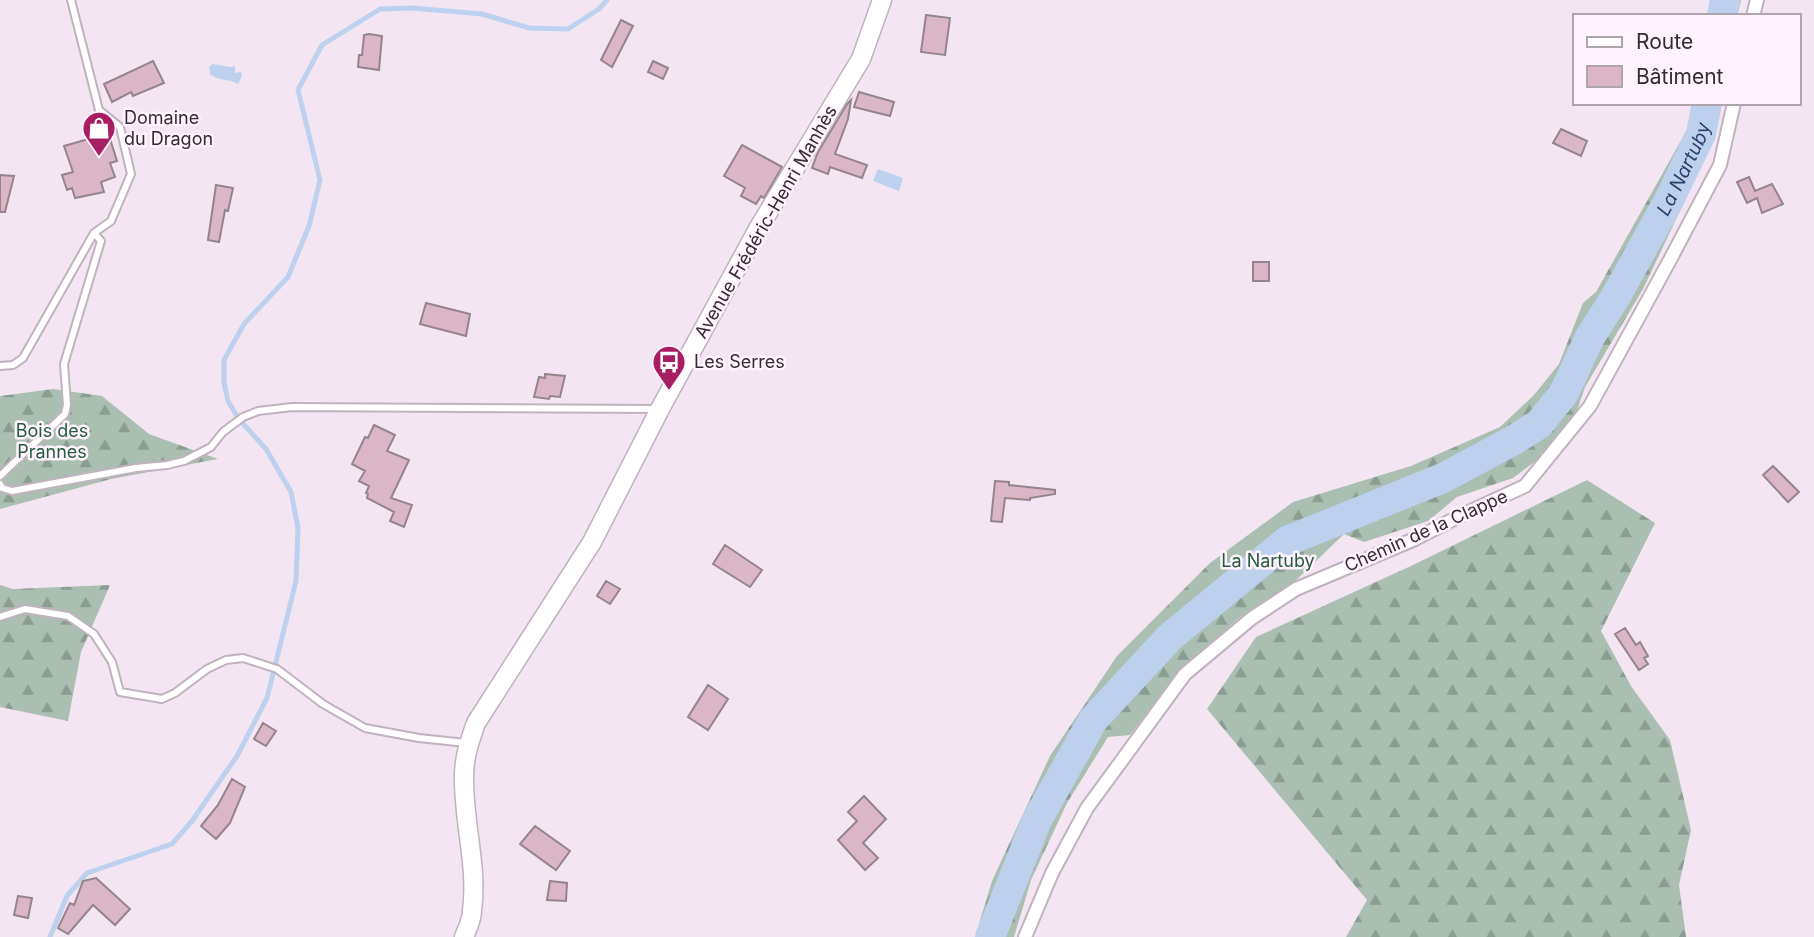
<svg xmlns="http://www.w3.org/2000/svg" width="1814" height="937" viewBox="0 0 1814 937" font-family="Inter,sans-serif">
  <defs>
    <pattern id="forest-firs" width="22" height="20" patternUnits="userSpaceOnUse" patternTransform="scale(1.75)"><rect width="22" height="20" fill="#aabfb1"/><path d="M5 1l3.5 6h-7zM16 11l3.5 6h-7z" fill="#8b9c91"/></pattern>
  </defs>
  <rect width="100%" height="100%" fill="#f3e5f1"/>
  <path fill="url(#forest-firs)" d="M1710,0H1741L1737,16H1708Z
    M1692,103H1722L1715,137L1643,289L1585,387L1574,419L1550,450L1513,478L1457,497L1428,521L1364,542L1344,534L1289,587L1239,618L1178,672L1130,735L1108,737L1067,803L1031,880L1014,937H975L992,881L1050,756L1117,656L1210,563L1293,502L1411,466L1500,427L1534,395L1559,364L1583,303L1596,292L1688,128Z
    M53,389L102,396L149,434L218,459L111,479L0,509V396Z
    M1587,480L1655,523L1601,631L1631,686L1670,740L1691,830L1679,885L1686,937H1346L1367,900L1207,709L1256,637L1413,565Z
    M0,585L13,589L110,585L81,652L68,721L0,707Z"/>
  <path fill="#bdd1ef" d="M212,64L231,67L235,66V73L241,72L242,76L238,84C226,77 222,83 210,74L209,67Z
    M878,169L903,178L899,191L873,181Z"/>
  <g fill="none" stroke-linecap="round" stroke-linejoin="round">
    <path stroke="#bdd1ef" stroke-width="5" d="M50,937L67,896L87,873L172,844L192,821L237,756L267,698L296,581L298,528L291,492L266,449L238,418L228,401L224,383V360L244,324L288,277L309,226L320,180L298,90L322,45L380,9L412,8L482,14L529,28L568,29L599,9L607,0"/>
    <g stroke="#bdd1ef" stroke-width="30">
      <path d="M1722,16L1725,0"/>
      <path id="s1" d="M990,937L1037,820L1093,720L1170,637L1287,541L1443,478L1514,440L1539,424L1564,393L1590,337L1616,296L1668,202L1701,134L1707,103"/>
    </g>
  </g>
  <path fill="#dbb6c6" stroke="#94848b" stroke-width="2" d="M926,15L950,18L945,55L921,52Z
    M621,20L633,26L612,67L601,60Z
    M369,34L382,36L379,70L358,67L359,55H362L364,35Z
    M153,61L164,83L133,96L131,92L112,102L104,84Z
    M653,61L668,68L663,79L648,72Z
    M859,92L894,102L890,116L854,107Z
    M851,100L848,119L835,154L867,165L862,178L830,167L828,174L812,168L818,152L847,104Z
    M106,126L117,161L110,163L115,177L101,182L104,192L75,198L72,188L67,190L62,175L73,172L64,146L92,138L89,131Z
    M1561,129L1587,141L1581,156L1553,143Z
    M742,145L782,167L764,198L761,196L756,204L741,196L745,188L724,176Z
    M0,175L14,176L5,212H0Z
    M1749,177L1755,191L1772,184L1783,204L1762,213L1757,198L1747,203L1737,182Z
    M216,185L233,188L228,211L225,210L219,242L208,240Z
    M1253,262H1269V281H1253Z
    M426,303L470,314L466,336L420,324Z
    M545,374L565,376L560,397L550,396L549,399L534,397L539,377L545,378Z
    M374,425L395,435L387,451L409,460L391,498L412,505L404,527L390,521L394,512L367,498L368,494L366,493L369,486L359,481L365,471L352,464L365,437L368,438Z
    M1773,466L1799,492L1788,502L1763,475Z
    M995,481L1009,482V485L1055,490V494L1030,498V500L1005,498L1002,522L991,521Z
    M725,545L762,570L750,587L713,564Z
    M606,581L620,589L610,604L597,596Z
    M1625,628L1636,645L1640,642L1648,656L1644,658L1648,664L1639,670L1615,634Z
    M708,685L728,699L708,730L688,717Z
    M263,723L276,731L266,746L254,739Z
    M232,779L245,787L230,823L216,839L201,826L218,805Z
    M864,796L886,819L863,843L878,858L865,870L838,840L857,821L848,812Z
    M535,826L570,851L556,870L520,844Z
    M96,878L130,909L115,925L93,905L68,934L58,928L70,903L74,905L83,881Z
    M550,881L567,883L566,901L547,900Z
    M18,896L32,898L28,918L14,915Z"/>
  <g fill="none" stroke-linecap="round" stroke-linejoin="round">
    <defs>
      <path id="lane" d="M71,0L99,110L120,127L131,174L111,221L94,233
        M0,366L13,365L23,358L94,233L101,241L64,364L67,405L65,414L0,476
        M0,484L2,488L12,491L136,468L167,465L184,461L211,447L223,432L243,417L258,411L292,407L658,409
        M0,617L25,609L68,616L94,634L112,662L120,692L162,699L175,693L207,669L226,660L243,658L277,669L323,704L365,728L419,738L466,743"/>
      <path id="street" d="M1753,16L1757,0
        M1025,937L1052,873L1087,808L1185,674L1252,618L1296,589L1415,539L1458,517L1525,486L1590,406L1671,258L1720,165L1734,103"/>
      <path id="secondary" d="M464,937C467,929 472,920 472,911C478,866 463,821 464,776C464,757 470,740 476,723L592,542L660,409L758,229L861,59L882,0"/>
    </defs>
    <use href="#lane" stroke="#c0b3bf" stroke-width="10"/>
    <use href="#street" stroke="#c0b3bf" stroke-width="16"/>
    <use href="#secondary" stroke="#c0b3bf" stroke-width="21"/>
    <use href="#lane" stroke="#fff" stroke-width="6"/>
    <use href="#street" stroke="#fff" stroke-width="12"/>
    <use href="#secondary" stroke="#fff" stroke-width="18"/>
  </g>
  <defs>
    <symbol id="shop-pin" viewBox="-11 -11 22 30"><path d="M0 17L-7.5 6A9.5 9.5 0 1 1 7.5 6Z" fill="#a81e63" stroke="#fff3fd"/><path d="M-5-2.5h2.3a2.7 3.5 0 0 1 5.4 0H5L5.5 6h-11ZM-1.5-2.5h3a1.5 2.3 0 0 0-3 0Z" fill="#fff"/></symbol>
    <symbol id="bus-pin" viewBox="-11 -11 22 30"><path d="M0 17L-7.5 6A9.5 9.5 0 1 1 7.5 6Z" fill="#a81e63" stroke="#fff3fd"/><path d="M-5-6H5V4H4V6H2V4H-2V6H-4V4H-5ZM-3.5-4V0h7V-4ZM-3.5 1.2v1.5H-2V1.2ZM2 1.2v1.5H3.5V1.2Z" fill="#fff"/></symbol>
  </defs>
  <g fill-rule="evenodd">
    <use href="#shop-pin" x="80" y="109" width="38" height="52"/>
    <use href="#bus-pin" x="650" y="343" width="38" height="52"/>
  </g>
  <g text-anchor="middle" stroke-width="5" stroke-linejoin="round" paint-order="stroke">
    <g font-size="18" fill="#332d32" stroke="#fff3fd" text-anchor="start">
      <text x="124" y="124">Domaine<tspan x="124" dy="21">du Dragon</tspan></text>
      <text x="694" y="368">Les Serres</text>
    </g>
    <g font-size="18" fill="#332d32" stroke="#fff3fd">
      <text transform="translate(766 222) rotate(-60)" y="6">Avenue Frédéric-Henri Manhès</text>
      <text transform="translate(1426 531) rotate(-24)" y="6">Chemin de la Clappe</text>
    </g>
    <g font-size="18" fill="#265c3e" stroke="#fff3fd">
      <text x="52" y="437">Bois des<tspan x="52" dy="21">Prannes</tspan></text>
      <text x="1268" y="567">La Nartuby</text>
    </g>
    <g font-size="19" font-style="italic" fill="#28436c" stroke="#fff3fd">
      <text dy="7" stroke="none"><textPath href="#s1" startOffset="1078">La Nartuby</textPath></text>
    </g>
  </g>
  <rect x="1573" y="14" width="228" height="91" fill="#fff3fd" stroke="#ada4ac" stroke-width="2"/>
  <rect x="1587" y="37" width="35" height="10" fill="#ffffff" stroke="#ada4ac" stroke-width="2"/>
  <text x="1636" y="49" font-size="21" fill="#332d32">Route</text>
  <rect x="1587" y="66" width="35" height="21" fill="#dbb6c6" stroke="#ada4ac" stroke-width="2"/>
  <text x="1636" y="84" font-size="21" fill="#332d32">Bâtiment</text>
</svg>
